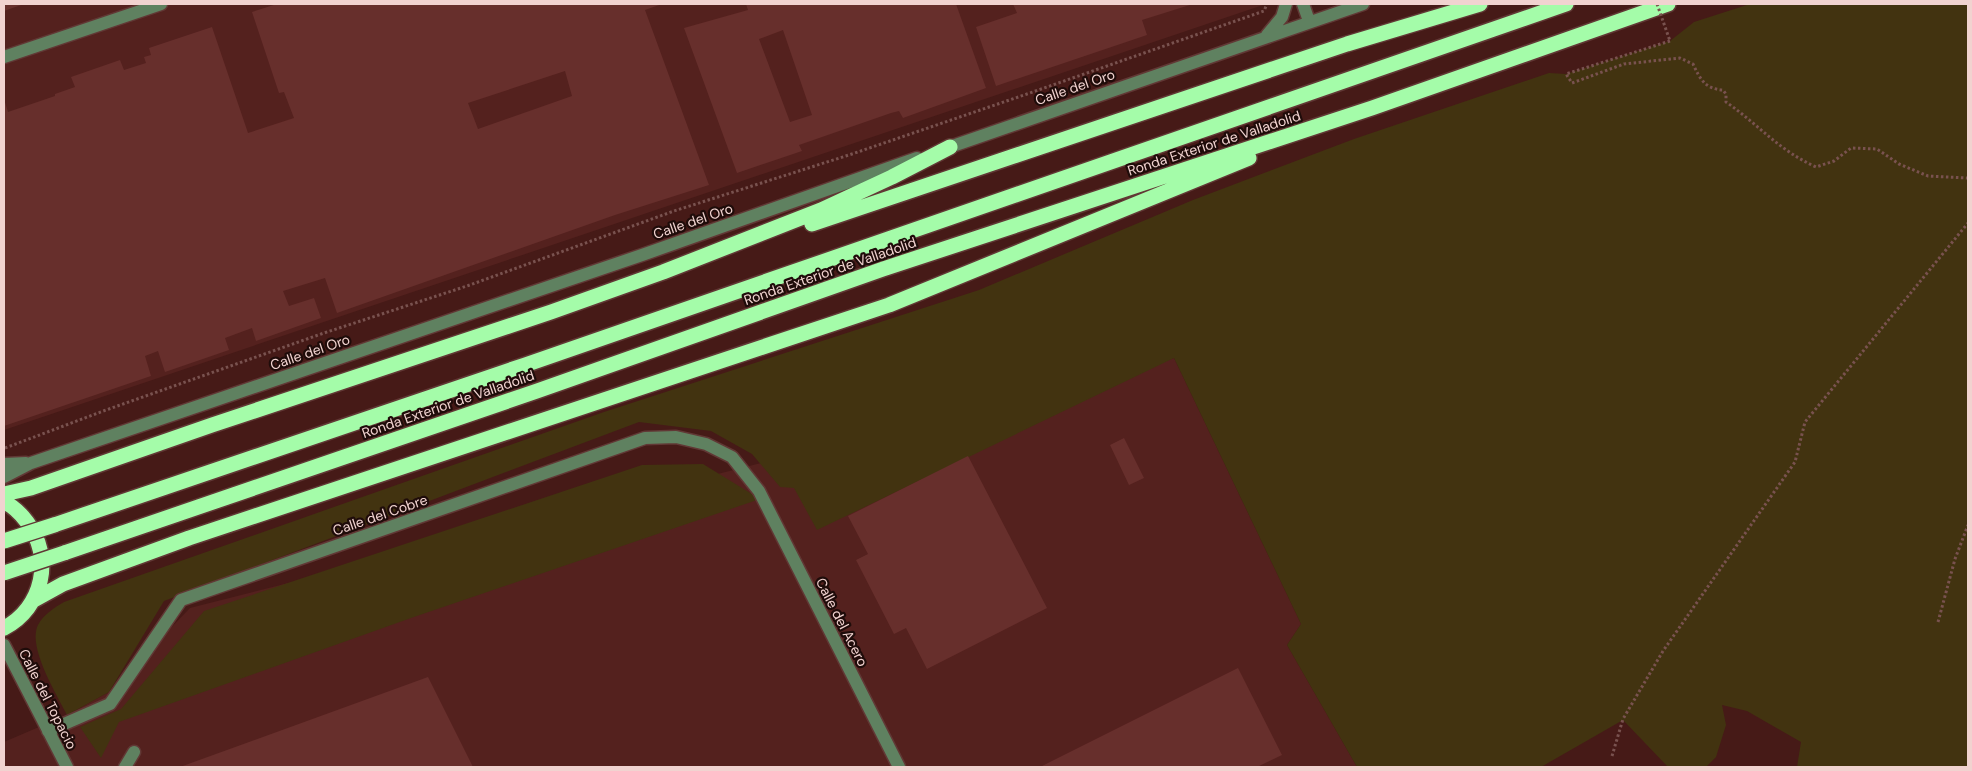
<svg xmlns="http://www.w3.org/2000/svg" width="1972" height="771" viewBox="0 0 1972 771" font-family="'DM Sans',sans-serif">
  <rect width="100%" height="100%" fill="#461a17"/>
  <path fill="#54211e" d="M4,4H1266L4,430Z
    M1174,358L1301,624L1287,645L1357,767H4V742L67,715L109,692L190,608Z"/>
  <path fill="#423310" d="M1750,4H1968V767H1797L1801,742L1747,711L1722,705L1726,725L1716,757L1706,767H1668L1623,720L1541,767H1357L1287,645L1301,624L1174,358L817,530L794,488L780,487L752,454L711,431L639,422L164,601L109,692L67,715C57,695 27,647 38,625C44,614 54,608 64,602L604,412L979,290L1193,200L1354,139L1549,73L1566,74L1670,41L1694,22Z
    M703,464L760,499L411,618L119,722L101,758L80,727L121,709L204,611L642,465Z"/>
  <path fill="#672f2c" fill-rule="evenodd" d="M4,4H24L4,11Z
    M277,4H662L645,10L709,185L615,215L337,313L325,278L283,291L289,306L314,298L321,318L256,341L252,328L225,338L229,350L165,372L158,351L145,356L151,376L4,426V99L8,112L55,96V94L75,87L71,77L120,60L124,70L146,63L144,57L151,55L149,48L212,27L248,133L294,118L284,92L279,93L252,12ZM565,71L572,96L478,129L468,103Z
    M746,4H956L986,88L903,118L899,111L891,113L799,145L802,151L737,173L684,28L748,10ZM783,30L812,115L790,122L759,39Z
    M1013,4H1193L1142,20L1147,35L996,86L976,27L1017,13Z
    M1124,438L1144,478L1129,485L1110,445Z
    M968,456L1047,608L927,669L906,628L894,634L856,560L868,554L848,516Z
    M1238,668L1282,755L1257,767H1040Z
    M428,677L473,767H180Z"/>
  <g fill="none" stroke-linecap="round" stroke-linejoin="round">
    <defs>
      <path id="minor" d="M1303,4L1309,21
        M1267,35L1282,17L1286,4
        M4,57L161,4
        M941,150L1363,4
        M4,464L26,463
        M4,477L31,463L642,255L917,158
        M4,645L67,767
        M48,731L110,704L181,600L645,438L676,437L706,444L732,457L759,491L899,767
        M125,767L134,752"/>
      <path id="highway" d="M812,224L1347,44L1480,4
        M4,494L31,488L212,425L551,312L663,272L821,210L892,177L950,147
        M4,502C13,506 21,514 27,522C54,557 43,608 4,628
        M54,525L525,365L1566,4
        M64,553L537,391L883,269L1372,108L1668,4
        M34,600L63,584L189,538L889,305L1249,158"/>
    </defs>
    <use href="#minor" stroke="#613835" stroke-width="15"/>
    <use href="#highway" stroke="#613835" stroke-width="18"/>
    <path stroke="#79524f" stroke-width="3" stroke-dasharray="2.5 2.5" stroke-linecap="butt" d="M1670,41L1566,74L1572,83L1624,64L1680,58L1693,64C1700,79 1705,89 1723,90L1726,94V102C1758,124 1778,150 1816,167L1834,161L1851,148L1877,149L1899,164L1928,176L1968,178
      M5,448L106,410L324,333L467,286L674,211L852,154L1027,94L1264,11L1267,4
      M1938,622L1955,559L1968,525
      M1612,756L1623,719L1663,651L1795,462L1805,422L1968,223"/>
    <use href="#minor" stroke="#5f8160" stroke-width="12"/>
    <use href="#highway" stroke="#a4fca9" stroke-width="15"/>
    <defs>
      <path id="highway-bridge" d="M4,541L54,525
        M4,573L64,553"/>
    </defs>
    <use href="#highway-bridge" stroke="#613835" stroke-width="18" stroke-linecap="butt"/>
    <path stroke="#79524f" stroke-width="3" stroke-dasharray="2.5 2.5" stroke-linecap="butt" d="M1657,4L1670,41"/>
    <use href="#highway-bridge" stroke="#a4fca9" stroke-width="15"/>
  </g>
  <g text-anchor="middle" stroke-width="4.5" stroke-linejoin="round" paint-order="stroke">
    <g font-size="14" fill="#f1d3d0" stroke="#1f0c0a">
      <text transform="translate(1075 87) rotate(-19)" y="5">Calle del Oro</text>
      <text transform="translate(1214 143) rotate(-18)" y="5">Ronda Exterior de Valladolid</text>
      <text transform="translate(693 221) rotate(-19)" y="5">Calle del Oro</text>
      <text transform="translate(830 271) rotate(-19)" y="5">Ronda Exterior de Valladolid</text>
      <text transform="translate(310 352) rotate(-19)" y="5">Calle del Oro</text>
      <text transform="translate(448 404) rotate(-19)" y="5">Ronda Exterior de Valladolid</text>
      <text transform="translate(380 515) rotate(-19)" y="5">Calle del Cobre</text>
      <text transform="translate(842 622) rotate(63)" y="5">Calle del Acero</text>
      <text transform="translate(48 699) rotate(63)" y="5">Calle del Topacio</text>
    </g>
  </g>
  <rect width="1972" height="771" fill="none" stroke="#f1d3d0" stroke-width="10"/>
</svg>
